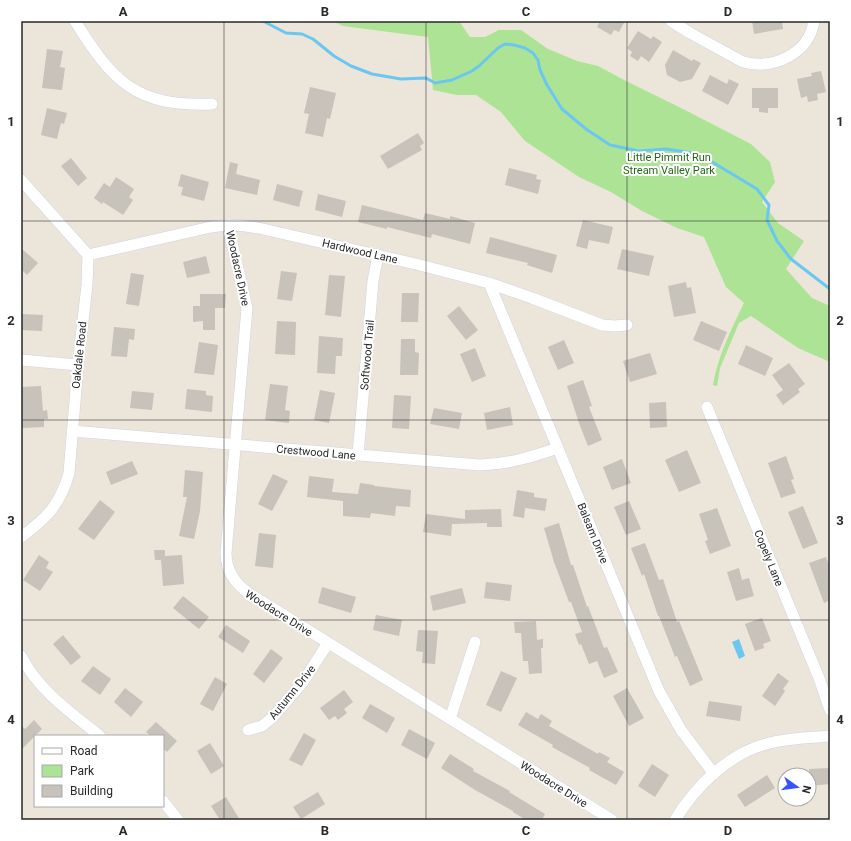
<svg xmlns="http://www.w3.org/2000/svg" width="851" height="841" viewBox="0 0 851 841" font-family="Roboto,sans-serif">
  <rect width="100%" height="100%" fill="#ece5da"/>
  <path fill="#ade395" d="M333,21H459L470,37H485L499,30H521L548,49L577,61L598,66L626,81L681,108L751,144L770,162L775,182L762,202L778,223L804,241L786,269L812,298L830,306V362L798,348L751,316L739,323L720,368L717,386L713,385C718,355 731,330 744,303L726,287L704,237L677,228L642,211L611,192L579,177L525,141L501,112L476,95H457L433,90L428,37L343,26Z"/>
  <path fill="#6bc7f0" d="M739,639L745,656L739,659L732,642Z"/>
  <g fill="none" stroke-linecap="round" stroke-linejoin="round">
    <path stroke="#6bc7f0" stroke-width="3" d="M263,21L286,33L302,34L313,39L334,56L351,66L372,74L401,79L426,78L435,83L452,80L472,71L479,66L498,48L505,44L514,45L525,48L533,53L538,60L540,70L547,85L562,109L586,129L610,145L639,151L666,149L699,154L757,189L769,205L767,220L777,241L791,259L830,289"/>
  </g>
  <path fill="#c7c2ba" d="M600,21H625L619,32L614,30L611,35L597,27Z
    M752,21H782L783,29L754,34Z
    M638,31L651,39L653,36L662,42L649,62L641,56L638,61L630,56L632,52L627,48Z
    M47,49L63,51L60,67L65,68L62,90L42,88Z
    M673,50L692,61L693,59L701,63L692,79L680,82L667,75L665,65Z
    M821,71L826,92L817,94L818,100L808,102L807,96L801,98L797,79L812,76L811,73Z
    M710,75L727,84L729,79L739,84L728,105L702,91Z
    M310,87L336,93L330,119L327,118L323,137L305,133L309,114L304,113Z
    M752,88H778V108H768V113L759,112V108H752Z
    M47,108L67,113L64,124L61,123L57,139L41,135Z
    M418,133L424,143L420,146L422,150L388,169L380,156Z
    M71,158L87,178L78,186L61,166Z
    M230,162L238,164L236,174L260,180L257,195L225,188Z
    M509,168L537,175L536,179L541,180L538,194L505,185Z
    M181,174L209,182L204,201L181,195L183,187L178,186Z
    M116,177L134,189L129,197L133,200L123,215L103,202L102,204L94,198L104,183L110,187Z
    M277,184L303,191L299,207L273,200Z
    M318,194L346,201L342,217L315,210Z
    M362,205L423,220L425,213L450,219V216L475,223L470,244L432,234L431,238L387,227V229L358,222Z
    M583,220L613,227L609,244L589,240L587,249L576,246Z
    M490,237L557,255L552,273L527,265L528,263L486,253Z
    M21,248L38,263L27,275L21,269Z
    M622,249L654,256L649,276L617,269Z
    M206,256L210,273L187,278L183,262Z
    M281,271L297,273L292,301L277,299Z
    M131,273L144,275L139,306L126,304Z
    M329,275L345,276L341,317L325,315Z
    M686,282L687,288L691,287L696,313L674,317L668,286Z
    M402,293H419L418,322H401Z
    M200,294H226L225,308H215V330H203V321L193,322V306H200Z
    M459,306L478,330L466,340L447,316Z
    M21,314L43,315L42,331L21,330Z
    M277,321L296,322L295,355L275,354Z
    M701,321L727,332L719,351L693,340Z
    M114,327L135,329L134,340L129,339L127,357L111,356Z
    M319,336L343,338L342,356H336L335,374L317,373Z
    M401,339H415V352L419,353L418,375H400Z
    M564,340L574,363L558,370L548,347Z
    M199,342L218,345L214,375L194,373Z
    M746,345L773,358L765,376L738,364Z
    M475,348L486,376L472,382L460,354Z
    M650,353L657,374L630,382L623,361Z
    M789,363L805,384L798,389L800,392L783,405L776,395L783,390L772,375Z
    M583,380L592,406L589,407L602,440L588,446L579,423L567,386Z
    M270,384L288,386L285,410L290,411L289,423L265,420Z
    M41,386L43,411L47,410L48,419H44V427L22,428L21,387Z
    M187,389L206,391V395L213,396L212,412L185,409Z
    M320,390L335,393L329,423L314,420Z
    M132,391L154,393L152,410L130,408Z
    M394,395L411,396L409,429L392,428Z
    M666,402L667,427L650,428L649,403Z
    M510,407L513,425L487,430L484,413Z
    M434,408L462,413L459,429L430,424Z
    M687,450L701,483L679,492L665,460Z
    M786,456L794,479L791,480L796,493L781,498L768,463Z
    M622,459L631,483L612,490L603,467Z
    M132,461L138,474L111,485L106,472Z
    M185,470L203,472L200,511L194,539L179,536L187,497H183Z
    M273,474L288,481L272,511L258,504Z
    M309,476L334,479L332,492L358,494L360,483L374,485V486L411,490L410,507L396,506L395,516L371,513L370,518L343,516V501L307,497Z
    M517,490L534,493V497L547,499L545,511L525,508L524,518L513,516Z
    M100,500L115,512L94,540L78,529Z
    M629,501L641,529L626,535L614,507Z
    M803,506L818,543L803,549L788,512Z
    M717,508L731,546L710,554L705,541L708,540L699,514Z
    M501,509L502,527H487V523L452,524L451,536L423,532L426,514L465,519V510Z
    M559,523L571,565H573L587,607L588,606L604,648L607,647L618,672L604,678L597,661L589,664L581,644L579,645L575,634L582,632L571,602H569L554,562L544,528Z
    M259,533L276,535L273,568L255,566Z
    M645,543L659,580L663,579L677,622L679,621L703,680L690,686L677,656L675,657L659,616H658L644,574L642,576L631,548Z
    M154,550H165V556L182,555L184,584L163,586L161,560H155Z
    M39,555L49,562L46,568L53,572L40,591L23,580Z
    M826,557L830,568V600L824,603L809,563Z
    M739,568L742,580L749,578L754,596L736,601L727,572Z
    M486,582L512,585L510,601L484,598Z
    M322,587L356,597L351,613L318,603Z
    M462,588L466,603L433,611L430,596Z
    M183,596L209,617L199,629L173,608Z
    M376,615L402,620L399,636L373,630Z
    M762,618L771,641L763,644L764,648L755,651L745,624Z
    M536,621L537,640L543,639V648H541L542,673L529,674L528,661H523L521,633H515L514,622Z
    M226,625L250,641L243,653L218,637Z
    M418,630L438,631L435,664L422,663L423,652L416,651Z
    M63,635L81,657L71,665L53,644Z
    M271,649L283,658L264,683L253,674Z
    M93,666L111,679L100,695L81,681Z
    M501,671L517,678L501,712L486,705Z
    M778,673L789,681L783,689L785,691L775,706L762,696Z
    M215,677L227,684L213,711L200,704Z
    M125,688L143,702L131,717L114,702Z
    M627,688L644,718L629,726L613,696Z
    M344,690L353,702L344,709L347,713L338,720L335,716L329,720L320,708Z
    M709,701L742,706L740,721L706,716Z
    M370,704L395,718L387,733L362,718Z
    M526,712L538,719L541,714L552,721L549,726L598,754L599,752L610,758L607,762L624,772L616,785L589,770L590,768L552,747L553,745L518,725Z
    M34,720L42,729L21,750V725L25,729Z
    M156,722L177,741L167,752L163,748V736H151L146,732Z
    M409,729L435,743L427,759L401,745Z
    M304,733L316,740L302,766L289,760Z
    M210,743L224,766L211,774L197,751Z
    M450,754L474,769L473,771L510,791L509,792L545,814L542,820H526L513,812V811L475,790L441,768Z
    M652,764L669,775L655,797L638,786Z
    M830,768V784L809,786V769Z
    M767,775L775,788L745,807L737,795Z
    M318,792L325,804L301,819L293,807Z
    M226,797L240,820H220L211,806Z"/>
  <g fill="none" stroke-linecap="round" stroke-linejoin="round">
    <defs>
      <path id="minor" d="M75,21C113,82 136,107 212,104
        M671,21L690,33L743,62C773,70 809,54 814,21
        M21,180L88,255L87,285L78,365L69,473C60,505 47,518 21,537
        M228,225L247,308L226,553C226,571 235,584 250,594L612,820
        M88,255L211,227C229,224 245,225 263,229L420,265L489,283L532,298L602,325L614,326L627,325
        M489,283L659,691L681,730L714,774
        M21,360L78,365
        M707,407L819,678L830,710
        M72,431L480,465C509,464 531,457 558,448
        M358,455L373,281L378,255
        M21,656C39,691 70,712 100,736
        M450,719L475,642
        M248,730L262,726L273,717L303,682L328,643
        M163,801L178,820
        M675,820C695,787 727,755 766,744C786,738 809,738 830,736"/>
    </defs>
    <use href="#minor" stroke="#cfd2e2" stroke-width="12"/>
    <use href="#minor" stroke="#fff" stroke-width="11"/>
  </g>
  <path fill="none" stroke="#292929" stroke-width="1" stroke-opacity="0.55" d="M224,21V820M426,21V820M627,21V820M21,221H830M21,420H830M21,620H830"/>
  <g text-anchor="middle" stroke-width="4" stroke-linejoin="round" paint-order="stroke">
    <g font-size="11" fill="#256618" stroke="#fff">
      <text x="669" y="161">Little Pimmit Run<tspan x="669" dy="13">Stream Valley Park</tspan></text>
    </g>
    <g font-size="11" fill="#292929" stroke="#fff">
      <text transform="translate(360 251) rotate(13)" y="4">Hardwood Lane</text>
      <text transform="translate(238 268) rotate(78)" y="4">Woodacre Drive</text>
      <text transform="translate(79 355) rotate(-84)" y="4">Oakdale Road</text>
      <text transform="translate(367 355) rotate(-85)" y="4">Softwood Trail</text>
      <text transform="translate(316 452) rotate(5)" y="4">Crestwood Lane</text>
      <text transform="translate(593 533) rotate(68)" y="4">Balsam Drive</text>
      <text transform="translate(769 558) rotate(68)" y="4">Copely Lane</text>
      <text transform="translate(279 613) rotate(32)" y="4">Woodacre Drive</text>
      <text transform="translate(292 692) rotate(-51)" y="4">Autumn Drive</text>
      <text transform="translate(554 784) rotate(32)" y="4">Woodacre Drive</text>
    </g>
  </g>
  <rect width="851" height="841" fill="none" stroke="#ffffff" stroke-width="44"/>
  <rect x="34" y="735" width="130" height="72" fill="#ffffff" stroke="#a9a9a9"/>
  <rect x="42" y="748" width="20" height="6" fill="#ffffff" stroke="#a9a9a9"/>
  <text x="70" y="755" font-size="12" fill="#292929">Road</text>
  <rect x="42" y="765" width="20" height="12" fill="#ade395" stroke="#a9a9a9"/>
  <text x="70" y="775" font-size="12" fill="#292929">Park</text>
  <rect x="42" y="785" width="20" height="12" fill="#c7c2ba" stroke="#a9a9a9"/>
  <text x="70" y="795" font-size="12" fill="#292929">Building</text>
  <g transform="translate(797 787) rotate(104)"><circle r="19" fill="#ffffff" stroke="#a9a9a9"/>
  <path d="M0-3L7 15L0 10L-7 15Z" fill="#3753fc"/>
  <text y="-6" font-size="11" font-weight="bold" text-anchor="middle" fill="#292929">N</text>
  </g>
  <rect x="22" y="22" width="807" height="797" fill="none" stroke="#292929" stroke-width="1.5"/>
  <g font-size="13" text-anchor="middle" font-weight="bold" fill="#292929">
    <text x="123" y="16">A</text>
    <text x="325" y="16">B</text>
    <text x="526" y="16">C</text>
    <text x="728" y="16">D</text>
    <text x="11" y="126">1</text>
    <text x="840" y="126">1</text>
    <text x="11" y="325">2</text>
    <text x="840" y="325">2</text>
    <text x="11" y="525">3</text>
    <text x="840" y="525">3</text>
    <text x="11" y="724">4</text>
    <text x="840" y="724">4</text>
    <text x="123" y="835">A</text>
    <text x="325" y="835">B</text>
    <text x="526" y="835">C</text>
    <text x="728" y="835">D</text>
  </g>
</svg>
